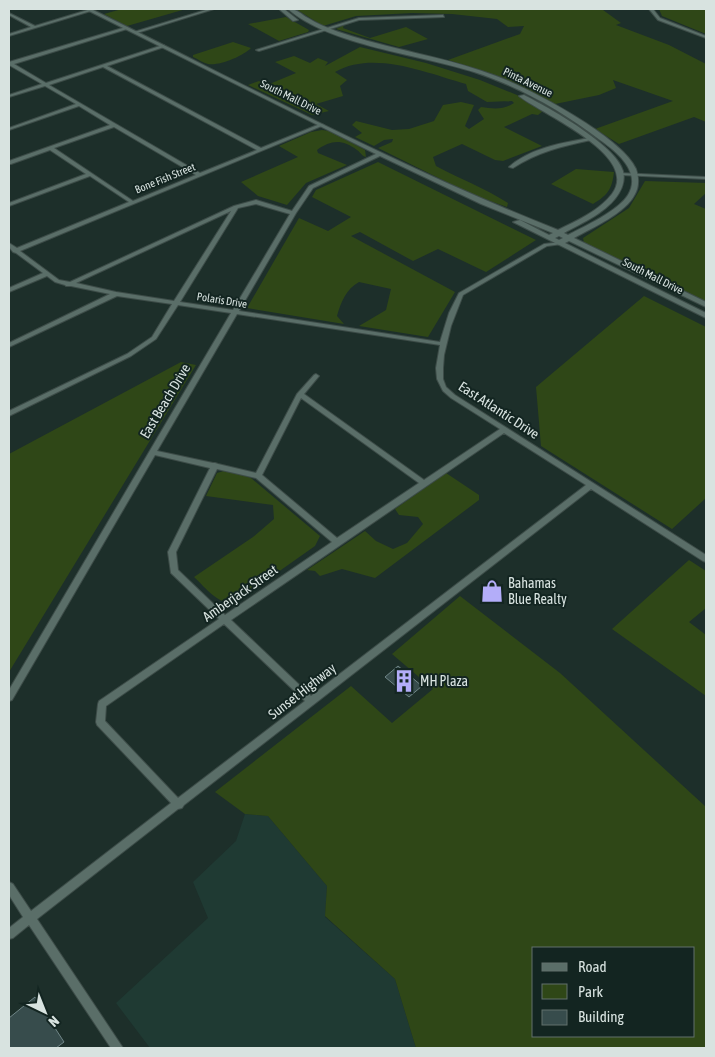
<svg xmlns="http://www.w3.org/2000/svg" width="715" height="1057" viewBox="0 0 715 1057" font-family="'Asap Condensed',sans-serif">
  <rect width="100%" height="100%" fill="#1d2f2a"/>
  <path fill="#1f3a33" d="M245,814L268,816L327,886L325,917L395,979L416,1048H150L116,1003L208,918L193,882L236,841Z"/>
  <path fill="#2f4717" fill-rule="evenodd" d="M122,9H186L127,26L104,14Z
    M296,9H622L603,10L621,23L616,25L669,45L706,64V122L694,117L619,144L595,129L673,101L613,80L616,88L599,95L555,104L504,78L448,60L520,34L524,26L508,27L497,19L452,14L412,13L356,16L323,26Z
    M659,9H706V34L662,16Z
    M286,17L309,30L308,32L279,41L248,24Z
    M344,25L343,28L370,38L406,27L428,39L399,47L336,29Z
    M233,42L251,48C243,56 220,66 208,64C203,63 198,59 193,57V55Z
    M360,47L426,63L480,80L517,95L543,111L538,115L532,114L504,127L542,146L503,161L495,160L462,144L433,157L436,166C460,179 485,188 508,203L507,207L473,195L378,148L392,142L393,139L384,140L374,146L355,137L362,133L352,125L356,121L392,130L409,129L434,121L443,105L461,102L474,105L465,126L469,129L484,119L478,110L481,107C494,109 503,110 514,103L512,101L487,102L468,91L466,84C426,73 374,50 335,72L347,80L340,86L343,96L316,104L329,111L312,115L248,85L259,81L267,85L296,73L275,62L294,56L310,63L318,58L328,62L325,66Z
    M322,130L330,131L365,150L366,157C362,156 361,153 357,150C342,139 331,140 317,150L318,153L347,165L306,183L287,205L258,196L241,182L298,157L279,146L311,132Z
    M378,162L536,240L486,272L438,249L413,261L360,232L351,236L455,292L428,337L359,326L386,310L391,289L359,282C346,289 341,302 337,316L344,324L247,308L299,218L328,231L351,217L312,197L316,190Z
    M576,169L614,172C612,189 608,195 593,204L551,184Z
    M645,181L706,183V193L694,204L706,209V303L584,243L583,238L629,208Z
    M644,296L706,327V498L672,529L541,446L536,387Z
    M181,362L196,365L9,672V454Z
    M227,470L251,478L320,536L315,546L234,603C216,603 207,589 194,577L253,537L274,519L273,505L206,496L217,473Z
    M446,473L479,495V500L375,578L342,569L320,576L315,571L307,570L365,531L376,541L393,549L407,543L423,524L418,517L399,515L395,509Z
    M689,560L706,571V608L689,622L706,635V696L612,629Z
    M460,596L560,673L706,807V1048H416L395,979L325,916L327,886L268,816L245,814L215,792L351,686L392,723L433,689L392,654ZM534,948H694V1036H534Z"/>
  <path fill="#374c4c" stroke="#708687" d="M398,666L422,686L409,697L385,677Z
    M35,997L64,1042L56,1048H9V1018Z"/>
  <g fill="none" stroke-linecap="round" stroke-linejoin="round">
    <defs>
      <path id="minor" d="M91,9L94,10L9,36V34L31,27L9,15V13L35,26Z
        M209,9H214L137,33L134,32Z
        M649,9H653L660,18L706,36V38L658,20Z
        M443,15L444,17L359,20L259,51L256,50L359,18Z
        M126,27L128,28L127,29L14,64L46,83L163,45H164V47L107,66L261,148L320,124L324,125L20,251L59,280L70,282L234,206L256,200L292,211L309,186L378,153H382V155L313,188L296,213L239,311L440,342L449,313L459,293L544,244L562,242V244L547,246L463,295L451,326L444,355L443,368V379L446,387L455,395L706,555V562L703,561L591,489L184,805L182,808L178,809L37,919L123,1048H111L29,925L13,938L9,939V928L23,917L9,895V882L13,884L31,911L171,803L97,725L96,722L98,704L99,701L219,619L171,573L168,552L210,468L155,455L12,700L9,701V690L231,313L178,305L156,339L131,356L9,416V411L127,354L152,337L172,304L117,296L9,347V343L110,294L71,286H66L65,285L55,282L47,276L9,292V288L43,273L16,253L13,252L9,247V243L17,248L129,202L90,176L9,206V203L86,174L50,150L11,164H9V161L110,125L79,106L9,130V128L76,104L45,86L9,97V95L42,84L9,65V62ZM103,67L257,150L200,173L49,85ZM114,127L196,175L133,201L54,148ZM256,204L290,214L233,310L180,302L238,208ZM231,211L174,301L116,292L76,283ZM237,314L440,345L436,368L437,379L443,391L451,398L500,429L424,480L304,394L319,376L316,374L314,375L297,394L256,473L218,464L215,463H213L157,451ZM301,398L419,483L337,538L262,475ZM504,433L586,485L311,696L231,620ZM217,469L256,478L332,542L225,615L178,570L176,552ZM224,624L305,701L178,798L105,721L106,706Z
        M589,138L591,139V140C563,146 537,152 513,168L509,167C530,148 562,143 589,138Z
        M619,173L706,177V179L621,175L619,174Z"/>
      <path id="tertiary" d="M85,9H91C246,85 398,167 558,230C576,221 599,211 612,194C641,155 541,114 519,96L524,95C548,107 616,145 623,171C625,178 623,187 619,193C608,212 582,223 564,233L568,235C585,226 618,211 628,195C642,172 617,152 600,140C562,111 520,87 474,72C421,55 329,45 288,9C296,8 301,14 308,18C326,29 348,35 368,41C411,53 455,60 496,76C529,88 622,137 636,169C639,177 639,187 635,194C626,213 592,228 574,238L706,302V307L569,241L565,243L706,313V318L513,222L520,220L549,235L553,233L481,204L378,155ZM559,236L563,238L559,240L555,238Z
        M279,9H284L298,20L293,21Z"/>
    </defs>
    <use href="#minor" stroke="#3d4c48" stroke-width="2"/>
    <use href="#tertiary" stroke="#3d4c48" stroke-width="2"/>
    <use href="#minor" fill="#5a6e68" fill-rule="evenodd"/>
    <use href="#tertiary" fill="#5a6e68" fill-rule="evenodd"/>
  </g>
  <defs>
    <symbol id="shop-bare" viewBox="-9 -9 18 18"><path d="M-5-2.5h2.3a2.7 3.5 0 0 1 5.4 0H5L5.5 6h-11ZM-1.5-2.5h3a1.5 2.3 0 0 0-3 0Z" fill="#b3adf9" stroke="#132521" stroke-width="2.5" paint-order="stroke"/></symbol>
    <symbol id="building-bare" viewBox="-9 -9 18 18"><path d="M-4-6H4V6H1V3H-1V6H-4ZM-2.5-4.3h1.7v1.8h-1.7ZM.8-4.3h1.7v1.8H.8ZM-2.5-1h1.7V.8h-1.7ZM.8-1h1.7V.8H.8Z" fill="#b3adf9" stroke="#132521" stroke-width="2.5" paint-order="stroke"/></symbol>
  </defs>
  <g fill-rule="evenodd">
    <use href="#shop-bare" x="476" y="575" width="32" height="32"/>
    <use href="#building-bare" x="388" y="665" width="32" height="32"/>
  </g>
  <g text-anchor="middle" stroke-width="4" stroke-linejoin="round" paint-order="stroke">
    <g font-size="11" fill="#d8e3e0" stroke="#132521">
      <text transform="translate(528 82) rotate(26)" y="4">Pinta Avenue</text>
      <text transform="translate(291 97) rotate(26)" y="4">South Mall Drive</text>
      <text transform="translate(165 178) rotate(-22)" y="4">Bone Fish Street</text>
      <text transform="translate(653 276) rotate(27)" y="4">South Mall Drive</text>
      <text transform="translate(222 300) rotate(9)" y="4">Polaris Drive</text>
    </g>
    <g font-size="14" fill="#d8e3e0" stroke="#132521">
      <text transform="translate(165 401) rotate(-59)" y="5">East Beach Drive</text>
      <text transform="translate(499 410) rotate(33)" y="5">East Atlantic Drive</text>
      <text transform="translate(240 593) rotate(-35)" y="5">Amberjack Street</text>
      <text transform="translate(302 691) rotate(-38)" y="5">Sunset Highway</text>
    </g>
    <g font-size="14" fill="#d8e3e0" stroke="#132521" text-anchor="start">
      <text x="508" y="588">Bahamas<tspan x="508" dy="16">Blue Realty</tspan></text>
      <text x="420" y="686">MH Plaza</text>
    </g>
  </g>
  <rect width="715" height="1057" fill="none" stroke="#d8e3e0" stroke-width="20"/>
  <rect x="532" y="947" width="162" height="90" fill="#132521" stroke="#62716d"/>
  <rect x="542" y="963" width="25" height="8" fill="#5a6e68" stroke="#62716d"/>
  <text x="578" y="972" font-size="15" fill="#d8e3e0">Road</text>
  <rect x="542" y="984" width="25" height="15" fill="#2f4717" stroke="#62716d"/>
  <text x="578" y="997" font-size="15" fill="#d8e3e0">Park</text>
  <rect x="542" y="1010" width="25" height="15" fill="#374c4c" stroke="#62716d"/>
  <text x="578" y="1022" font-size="15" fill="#d8e3e0">Building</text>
  <g transform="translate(45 1012) rotate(137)" stroke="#132521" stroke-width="4" paint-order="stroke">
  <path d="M0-4L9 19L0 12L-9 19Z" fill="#d8e3e0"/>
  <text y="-8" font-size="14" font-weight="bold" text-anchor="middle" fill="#d8e3e0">N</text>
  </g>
</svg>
